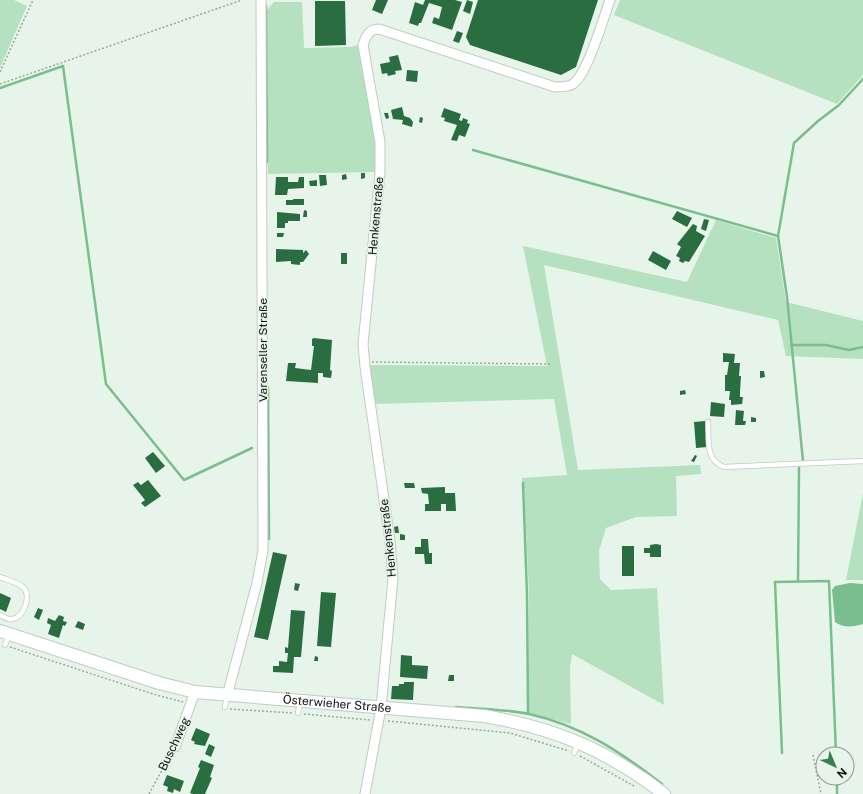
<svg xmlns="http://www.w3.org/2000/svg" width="863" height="794" viewBox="0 0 863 794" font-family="'Public Sans',sans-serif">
  <rect width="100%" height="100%" fill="#e7f4ea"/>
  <path fill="#b5e1c0" d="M0,0H14L27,6L0,68Z
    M620,0H863V75L837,104L614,15Z
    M274,2H302L304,48L350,47L358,45L375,133L376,172L268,174L267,10Z
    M716,220L776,238L786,302L863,321V359L786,356L778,320L544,265L578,470L700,465L701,474L676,476L677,516L636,517L606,528L599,551L600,579L611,590L657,588L664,705L572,654L570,668L571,724L528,713L529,594L524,484L522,483V478L567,475L554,399L374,404L369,365L547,366L523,246L687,282Z
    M863,493V580H846Z"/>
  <path fill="#7abe8d" d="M850,583L863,584V624C853,627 843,628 835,622L832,590L835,586Z"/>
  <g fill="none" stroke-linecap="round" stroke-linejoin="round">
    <path stroke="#7abe8d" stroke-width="2.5" d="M266,6L267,162
      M0,88L63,66L106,384L184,480L252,448
      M473,150L778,236
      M791,345H826L849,350L863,347
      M268,387L269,539
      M803,461L787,297L778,236L794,143L818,121L839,105L863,79
      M523,483L527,594L528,713
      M798,582L799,468
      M456,707C480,709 505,709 529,714C580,725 621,752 662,784
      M782,753L775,582L829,581L836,754
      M837,778V794"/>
  </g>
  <path fill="#2a6d41" d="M376,0H388L382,14L372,10Z
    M425,0H455L462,2L452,30L432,23L434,17L439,19L442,7L429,3L421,23H419L418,26L409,23L415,2L423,5Z
    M467,0L473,2L470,14L463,11Z
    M478,0H598L576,67L561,75L470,45L466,37Z
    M315,1H345L346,45L315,46Z
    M457,31L463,33L459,43L453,41Z
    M398,55L402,70L395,71L396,74L388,76L387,73L382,74L380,64L390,62L389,57Z
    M407,70L418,71L417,82L406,81Z
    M402,107L404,116L410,118L413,122L412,127L402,124L403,120L393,119L391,110Z
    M444,108L461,114L459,120L462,121L463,118L468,120L467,123L470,124L465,137L459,135L457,141L451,140L457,125L444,121L445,118L441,117Z
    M384,113H388L389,118L386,119Z
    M420,117L423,118L422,123L419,122Z
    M361,173H365V178L361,179Z
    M346,174L347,179L342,180V175Z
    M319,175H326L327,185L320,186Z
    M276,177H288V182H298L299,177H304V188L288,189L287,195H275Z
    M317,180V186H310L309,181Z
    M293,199H304V205H286V200H293Z
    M304,210L307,211V217H303Z
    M677,211L692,218L687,227L672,219Z
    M277,212L300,214V221H288V223H285V228H277Z
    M704,219L709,220L706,231L701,229Z
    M693,224L697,226L696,231L705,236L689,262L685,261L683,263L679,261L680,258L676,256L681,247L677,244Z
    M277,233H284L283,237H277Z
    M276,249L303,250V253L306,250L309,254L303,262H300V265L291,264V261L276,262Z
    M653,251L671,261L666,270L648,260Z
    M341,253H347V264H341Z
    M314,338L332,340L330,370L332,371L331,378L323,377V373H318V383L286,381L288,363H296L295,368L311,370L314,346H312V339Z
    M723,353L735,354L734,363H740L739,376H741L740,392V397H743L742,404L731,405V400H729L730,391H725V375H727L729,362H723Z
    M760,371H764L765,377L760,378Z
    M685,390L686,394L680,395V391Z
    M711,402L725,404L724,417L710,416Z
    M736,410L744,411L743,421H746L745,425H735Z
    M751,417L756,418V422H751Z
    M705,421L707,447L696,448L694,422Z
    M153,452L165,466L156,473L145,458Z
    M695,455L697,456L694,462L691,461Z
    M148,480L161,496L145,507L141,503L145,500L133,485L138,482L141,485Z
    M404,483H414L415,488H405Z
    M445,487V493H455L456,511H446V504H441V511H425V504H429L428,494L422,493L421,488Z
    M398,526L399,533H395L394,527Z
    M400,534L405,535V540H400Z
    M421,539H428L429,553H432V564H425L424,554H415V547H421Z
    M656,544L661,545V557H650V553H644V548H650V545Z
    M622,546H634V576H622Z
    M273,552L287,555L268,640L254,637Z
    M295,583L300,584L298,591L294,590Z
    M321,592L336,593L331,647L317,646Z
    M0,593L11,598L6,612L0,609Z
    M38,608L43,610L39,620L34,617Z
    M291,610L305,611L301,657H294L293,673L273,672V666H279V661L287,662L288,653H285V647L288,648Z
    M59,615L64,617L63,621L67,622L65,626L63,625L59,638L48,634L51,625L47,623L48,618L55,621Z
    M78,621L85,624L83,630L75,627Z
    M401,655L412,656V665L428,666L427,679L400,677Z
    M315,656L318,657V661H314Z
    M449,675H454V681H448Z
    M404,682H414L413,700L391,699L392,686H399V684H404Z
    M196,728L210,734L205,746L194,744L195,742L191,740Z
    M209,744L215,747L211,757L205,754Z
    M201,760L214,765L210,777L212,778L205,794H193L190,793L200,768L198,767Z
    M167,775L184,781L180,792L174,789L173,793L167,791L168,787L163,785Z"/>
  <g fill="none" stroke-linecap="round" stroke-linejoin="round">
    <defs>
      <path id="service" d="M708,422C709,440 705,460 724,467L863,461
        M0,577C7,580 18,582 24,588C31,596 24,618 12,619C8,620 4,617 0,615
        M5,645L9,635
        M225,707L227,696
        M298,713L300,702
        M574,753L578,744"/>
      <path id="minor" d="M227,696L257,583L263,550L261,0
        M175,747L195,692
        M365,794L381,708L393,578L390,541L365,367L363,344L380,173V142L363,45C366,36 369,29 379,29L555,87C561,87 568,87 573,84C588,73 603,19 610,0"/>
      <g id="tertiary">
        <path id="s1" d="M0,631L159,683L195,692L484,716C555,728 607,750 664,794"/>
      </g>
    </defs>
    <use href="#service" stroke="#c0ccc2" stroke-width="6"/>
    <use href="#minor" stroke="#c0ccc2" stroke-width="11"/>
    <use href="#tertiary" stroke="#c0ccc2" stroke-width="14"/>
    <path stroke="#9ca69e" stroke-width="1.5" stroke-dasharray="2 2" stroke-linecap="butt" d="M0,72L33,0
      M0,84L242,0
      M372,362L550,364
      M10,647L153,694L183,702
      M230,709L292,713
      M304,714L370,720
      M388,721L510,733L569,751
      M813,755L821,794
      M580,756L634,786
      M149,794L171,754"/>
    <use href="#service" stroke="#fff" stroke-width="4.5"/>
    <use href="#minor" stroke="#fff" stroke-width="9"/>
    <use href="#tertiary" stroke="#fff" stroke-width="12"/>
  </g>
  <g text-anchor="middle" stroke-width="3" stroke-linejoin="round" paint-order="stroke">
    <g font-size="12" fill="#0c100d" stroke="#e7f4ea">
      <text transform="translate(376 216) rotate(-85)" y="4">Henkenstraße</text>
      <text transform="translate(263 350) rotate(-90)" y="4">Varenseller Straße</text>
      <text transform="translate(388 538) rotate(-96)" y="4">Henkenstraße</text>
      <text dy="4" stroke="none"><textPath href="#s1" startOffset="347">Österwieher Straße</textPath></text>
      <text transform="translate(174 744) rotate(-65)" y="4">Buschweg</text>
    </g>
  </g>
  <g transform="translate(835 766) rotate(136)"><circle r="19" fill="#e7f4ea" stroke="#8f9992"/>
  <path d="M0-3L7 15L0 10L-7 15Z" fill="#35804f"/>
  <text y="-6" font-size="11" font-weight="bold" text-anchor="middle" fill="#0c100d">N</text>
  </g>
</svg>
